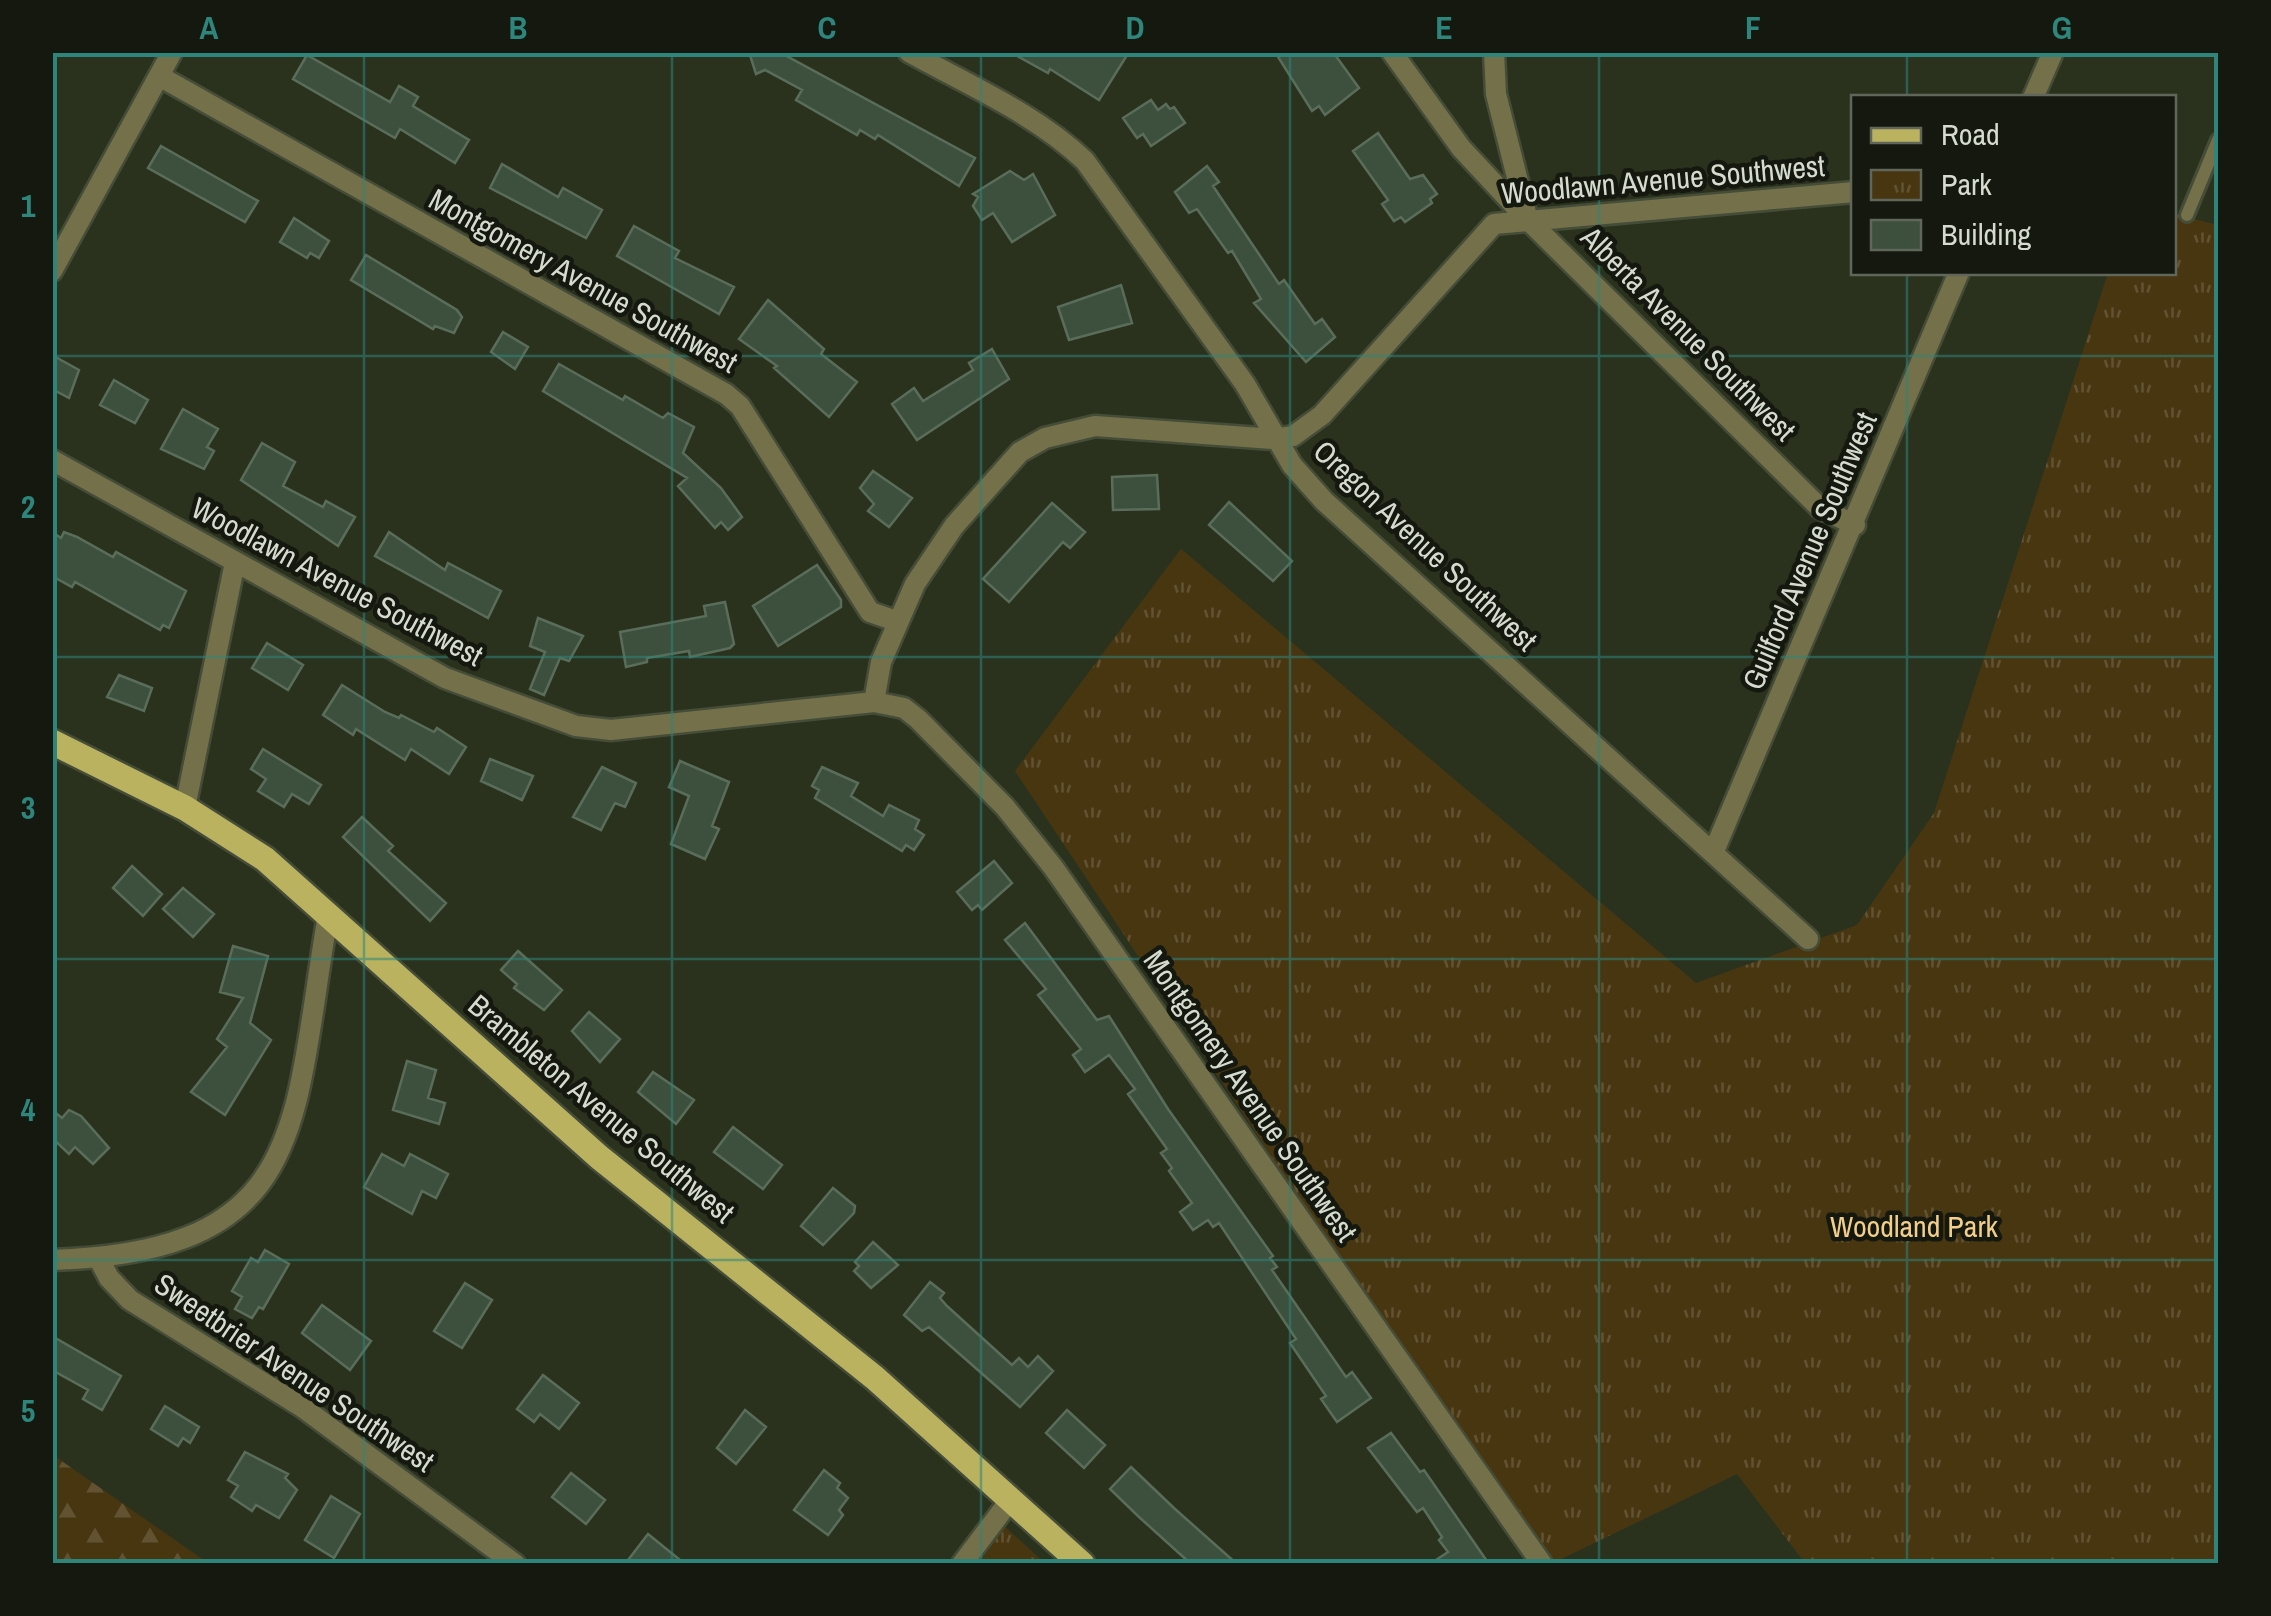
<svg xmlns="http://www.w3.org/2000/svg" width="2271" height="1616" viewBox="0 0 2271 1616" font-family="'Archivo Narrow',sans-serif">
  <defs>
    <pattern id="forest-firs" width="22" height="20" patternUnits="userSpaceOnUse" patternTransform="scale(2.5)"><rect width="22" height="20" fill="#483611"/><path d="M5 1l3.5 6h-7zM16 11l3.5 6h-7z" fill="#625232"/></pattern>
    <pattern id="park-tufts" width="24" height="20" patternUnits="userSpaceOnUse" patternTransform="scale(2.5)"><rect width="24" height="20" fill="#483611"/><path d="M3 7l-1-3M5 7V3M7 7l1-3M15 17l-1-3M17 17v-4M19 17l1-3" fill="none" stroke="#625232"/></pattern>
  </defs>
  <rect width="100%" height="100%" fill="#2a321d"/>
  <path fill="url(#forest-firs)" d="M52,1455H53L208,1563H53Z"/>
  <path fill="url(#park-tufts)" d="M2174,214L2218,225V1563H1805L1737,1474L1553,1563H1542L1015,771L1181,549L1696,983L1857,925L1934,813L2108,273L2174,272Z
    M1005,1527L1045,1563H979Z"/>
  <path fill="#3d503e" stroke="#596d5a" stroke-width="2.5" d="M749,52H779L975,158L959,186L878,135L875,139L860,130L857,135L796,100L802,90L765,70L756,74Z
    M1010,52H1129L1099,100L1050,69L1048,73Z
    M1275,52H1333L1359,88L1325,115L1319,106L1312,111Z
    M307,55L390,102L399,86L418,97L413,106L469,140L455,163L400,129L395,138L293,79Z
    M1151,100L1158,110L1166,104L1170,109L1174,107L1185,123L1151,146L1143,134L1137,138L1123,118Z
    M1378,133L1410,179L1423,175L1437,194L1430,199L1432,203L1405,222L1401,217L1394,221L1382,204L1388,200L1353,151Z
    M161,146L258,201L245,222L148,168Z
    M502,164L558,197L563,188L602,210L586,238L490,188Z
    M1207,166L1219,182L1213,186L1279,284L1284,280L1315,324L1322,319L1335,337L1306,362L1254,303L1261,299L1232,251L1228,253L1197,209L1189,213L1175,192Z
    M1010,171L1024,180L1033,174L1055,215L1012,242L993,213L982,220L973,206L978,197L973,194Z
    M294,218L329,241L319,258L310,253L307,258L280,242Z
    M634,226L679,251L675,258L734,287L719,314L617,256Z
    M366,255L457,310L462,317L454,333L435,326L433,329L351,280Z
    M1121,285L1132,323L1069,340L1058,307Z
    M768,300L824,349L821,354L857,382L829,417L774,368L777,366L739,339Z
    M503,332L528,347L515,369L491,352Z
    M992,349L1009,379L917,440L892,404L914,388L923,401L973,370L969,363Z
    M52,355L79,370L69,398L52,389Z
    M559,364L623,400L625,396L663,418L668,413L694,427L683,453L721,488L742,517L728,530L721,522L715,528L678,486L687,478L543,391Z
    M114,380L148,400L135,423L100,405Z
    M183,409L218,429L207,447L214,451L204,469L161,449Z
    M262,443L295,462L283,486L323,507L326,501L355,517L338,546L241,480Z
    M873,471L912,498L889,527L868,511L874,504L860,488Z
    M1157,475L1159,509L1113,510L1112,477Z
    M1229,502L1292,561L1273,581L1209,525Z
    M1052,503L1085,532L1070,548L1063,542L1009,602L983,579Z
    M52,532L61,538L64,532L77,537L113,557L116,552L186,591L169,628L163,625L160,630L75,582L72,587L52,576Z
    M389,532L445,570L448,563L501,591L488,618L375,556Z
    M817,565L841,600V607L778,646L753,606Z
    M725,602L734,644L730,648L690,657L689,651L647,658V662L626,667L620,632L706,616L704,606Z
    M538,618L583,636L569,661L560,658L544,695L530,689L545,652L530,646Z
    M267,643L303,665L288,690L252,668Z
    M119,675L152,688L144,711L107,697Z
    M342,685L385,712L399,718L401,715L434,732L437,728L466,747L449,774L411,749L405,760L356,729L353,735L323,715Z
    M263,749L321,785L309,804L292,794L284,807L258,791L266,779L251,769Z
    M490,759L533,776L522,800L481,781Z
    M680,761L729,782L712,826L719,829L705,859L671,844L689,796L669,787Z
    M602,767L636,783L625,807L615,803L601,830L573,817Z
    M822,767L858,783L851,796L883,816L889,805L919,820L915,829L924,835L914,850L906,845L902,851L815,798L819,790L812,786Z
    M362,817L393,846L388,851L446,903L430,921L343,837Z
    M994,861L1012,883L982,910L978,905L972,910L957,892Z
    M132,866L162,894L143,916L113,888Z
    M183,888L214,914L193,937L163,909Z
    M1025,923L1097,1020L1109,1016L1168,1109L1273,1256L1270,1258L1277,1267L1272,1270L1346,1377L1352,1372L1371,1398L1337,1422L1321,1399L1326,1396L1290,1343L1296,1339L1219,1223L1213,1227L1208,1220L1193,1230L1180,1212L1192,1203L1169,1171L1172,1168L1161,1153L1167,1149L1128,1094L1135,1089L1109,1055L1085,1072L1073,1055L1081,1049L1038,995L1046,989L1005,940Z
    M233,946L268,956L250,1023L271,1040L225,1115L191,1092L227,1047L217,1039L243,998L220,992Z
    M518,951L562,990L544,1010L514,988L517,984L501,970Z
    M589,1012L620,1039L600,1062L572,1031Z
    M407,1061L436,1070L428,1098L445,1103L439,1124L393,1110Z
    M653,1072L694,1100L676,1124L638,1092Z
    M52,1110L62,1118L69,1110L81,1116L109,1148L93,1164L75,1147L69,1154L52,1138Z
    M733,1127L782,1165L763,1189L714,1152Z
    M382,1154L404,1166L410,1154L448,1174L436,1198L422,1191L412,1214L364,1187Z
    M833,1188L855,1206L854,1213L823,1245L801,1226Z
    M873,1242L898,1265L871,1288L854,1271L859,1266L855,1262Z
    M265,1250L289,1264L263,1309L259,1307L252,1318L235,1309L242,1297L232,1291L251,1258L258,1262Z
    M930,1282L944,1293L940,1298L947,1306L1012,1365L1019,1358L1028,1367L1038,1356L1053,1371L1020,1407L929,1327L922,1331L904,1315Z
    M465,1283L492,1300L462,1348L434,1331Z
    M322,1305L371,1341L350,1370L302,1333Z
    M52,1336L121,1376L102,1410L83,1399L88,1390L52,1370Z
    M543,1375L579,1403L559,1429L540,1414L534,1422L517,1409Z
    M165,1406L199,1427L190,1443L183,1438L178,1446L151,1429Z
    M745,1410L766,1427L736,1464L717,1448Z
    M1067,1410L1105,1445L1084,1468L1046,1433Z
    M1391,1433L1420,1472L1424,1470L1489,1564H1430L1448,1552L1439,1540L1442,1537L1423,1508L1417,1512L1368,1448Z
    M245,1452L288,1474L285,1478L297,1490L279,1518L256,1505L252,1511L231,1497L238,1486L228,1480Z
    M1131,1467L1175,1509L1237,1564H1191L1139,1517L1110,1489Z
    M824,1470L840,1483L837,1488L848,1498L839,1510L843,1515L828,1535L794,1510Z
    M571,1473L605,1500L586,1524L552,1497Z
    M331,1496L360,1514L334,1558L305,1540Z
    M648,1534L685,1564H625Z"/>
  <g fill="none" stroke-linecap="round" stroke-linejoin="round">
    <defs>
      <path id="lane" d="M2187,215L2218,140"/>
      <path id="street" d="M909,52C968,85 1036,114 1085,161L1245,384L1292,465L1324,501L1808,939
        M1392,52L1461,148L1527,219L1820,508L1855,525
        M1494,52L1496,94L1527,217
        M159,76L726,394L740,406L870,612L896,621
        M2033,98L2053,52
        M52,271L172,52
        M52,460L445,678L576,726L611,730L874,702L904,708L918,719L1005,807L1053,867L1542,1564
        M874,702L881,662L915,584L954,526L1020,452L1045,438L1095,426L1274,439L1293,436L1322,415L1494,224L1854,192
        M185,808L235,562
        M1714,851L1959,272
        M99,1259L109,1278L130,1300L302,1407L515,1564
        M52,1260C310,1252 292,1124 328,915
        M962,1564L1011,1499"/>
      <path id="primary" d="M52,742L185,808L265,859L599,1157L875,1378L1082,1564"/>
    </defs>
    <use href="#lane" stroke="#454d39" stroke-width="18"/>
    <use href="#street" stroke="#454d39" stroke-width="25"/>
    <use href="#primary" stroke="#454d39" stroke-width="30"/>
    <use href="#lane" stroke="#74714a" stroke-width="12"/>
    <use href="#street" stroke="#74714a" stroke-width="20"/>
    <use href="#primary" stroke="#bab25f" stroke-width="25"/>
  </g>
  <path fill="none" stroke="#2d857c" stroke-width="2.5" stroke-opacity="0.55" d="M364,52V1564M672,52V1564M981,52V1564M1290,52V1564M1599,52V1564M1907,52V98M1907,272V1564M52,356H2218M52,657H2218M52,959H2218M52,1260H2218"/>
  <g text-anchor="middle" stroke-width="9" stroke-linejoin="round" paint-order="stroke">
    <g font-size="30" fill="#d5dbce" stroke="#14180f">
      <text transform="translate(1663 180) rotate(-5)" y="10">Woodlawn Avenue Southwest</text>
      <text transform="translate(583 281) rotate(29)" y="10">Montgomery Avenue Southwest</text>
      <text transform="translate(1688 334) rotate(45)" y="10">Alberta Avenue Southwest</text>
      <text transform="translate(1425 546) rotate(43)" y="10">Oregon Avenue Southwest</text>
      <text transform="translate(1810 551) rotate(-67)" y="10">Guilford Avenue Southwest</text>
      <text transform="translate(337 582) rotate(28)" y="10">Woodlawn Avenue Southwest</text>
      <text transform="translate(1250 1096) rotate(55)" y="10">Montgomery Avenue Southwest</text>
      <text transform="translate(601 1109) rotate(40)" y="10">Brambleton Avenue Southwest</text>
      <text transform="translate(294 1373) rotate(34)" y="10">Sweetbrier Avenue Southwest</text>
    </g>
    <g font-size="30" fill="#f2ce8a" stroke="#14180f">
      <text x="1914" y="1237">Woodland Park</text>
    </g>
  </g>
  <rect width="2271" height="1616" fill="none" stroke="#14180f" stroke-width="110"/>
  <rect x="1851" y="95" width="325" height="180" fill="#14180f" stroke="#61665b" stroke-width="2.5"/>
  <rect x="1871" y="128" width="50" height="15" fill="#bab25f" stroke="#61665b" stroke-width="2.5"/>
  <text x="1941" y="145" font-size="30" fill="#d5dbce">Road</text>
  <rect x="1871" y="170" width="50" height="30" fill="url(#park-tufts)" stroke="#61665b" stroke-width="2.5"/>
  <text x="1941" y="195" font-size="30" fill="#d5dbce">Park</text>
  <rect x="1871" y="220" width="50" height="30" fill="#3d503e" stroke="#61665b" stroke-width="2.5"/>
  <text x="1941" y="245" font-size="30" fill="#d5dbce">Building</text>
  <rect x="55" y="55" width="2161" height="1506" fill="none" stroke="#2d857c" stroke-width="4"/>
  <g font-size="32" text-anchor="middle" font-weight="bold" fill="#2d857c">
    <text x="209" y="39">A</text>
    <text x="518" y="39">B</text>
    <text x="827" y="39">C</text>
    <text x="1135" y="39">D</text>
    <text x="1444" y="39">E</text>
    <text x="1753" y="39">F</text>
    <text x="2062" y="39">G</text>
    <text x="28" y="217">1</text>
    <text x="28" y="518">2</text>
    <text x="28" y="819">3</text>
    <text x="28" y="1121">4</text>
    <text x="28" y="1422">5</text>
  </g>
</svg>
